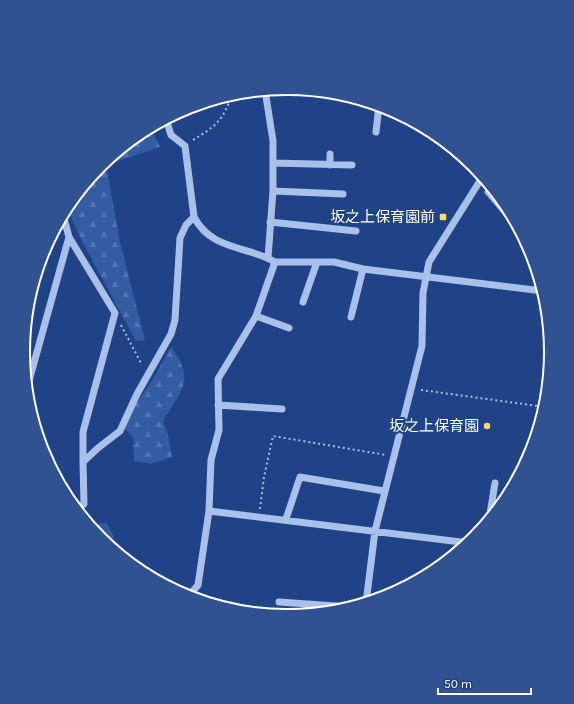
<svg xmlns="http://www.w3.org/2000/svg" width="574" height="704" viewBox="0 0 574 704" font-family="Karla,'Noto Sans JP',sans-serif">
  <defs>
    <pattern id="forest-firs" width="22" height="20" patternUnits="userSpaceOnUse"><rect width="22" height="20" fill="#335ca3"/><path d="M5 1l3.5 6h-7zM16 11l3.5 6h-7z" fill="#5274b1"/></pattern>
  </defs>
  <rect width="100%" height="100%" fill="#1f4386"/>
  <path fill="url(#forest-firs)" d="M150,127L160,147L106,165L120,242L145,340L136,341L81,239L66,207C83,179 121,143 150,127Z
    M171,347C196,380 181,391 163,421L168,435L172,457L151,464L134,461L133,437L121,425L153,379Z
    M107,523L114,537L109,546L93,530L95,524Z"/>
  <g fill="none" stroke-linecap="round" stroke-linejoin="round">
    <path stroke="#9bbaeb" stroke-width="3.5" d="M459,153L471,168
      M486,192L521,233"/>
    <path stroke="#a8c0ea" stroke-width="2" stroke-dasharray="2 3" stroke-linecap="butt" d="M193,140C216,126 223,121 232,94
      M121,325L142,365
      M421,390L545,407
      M260,509L264,477L273,436L386,455"/>
    <path stroke="#a8c0ea" stroke-width="7" d="M265,90L273,141V191L268,258
      M166,119L171,135L185,146L194,217C212,251 246,245 275,262H334L363,269L543,291
      M376,132L379,105
      M273,163L352,165
      M330,165V154
      M273,191L343,194
      M63,215L69,237L115,313L83,432V462
      M270,222L356,231
      M275,262L256,316L218,379L219,430L211,460L209,511L469,543
      M303,302L317,262
      M256,316L289,328
      M351,317L363,269
      M27,388L69,237
      M218,405L282,409
      M76,509L84,504L83,462L98,448L120,431L137,394L171,334L175,320L180,238L186,225L194,217
      M286,519L300,477L384,491
      M489,520L495,483
      M188,597L198,585L209,511
      M279,602L350,607
      M366,603L375,531L422,346L423,293L429,262L483,176"/>
  </g>
  <g fill="#f8da68" stroke="#1f4386" stroke-width="1.5">
    <rect x="439" y="213" width="8" height="8" rx="2"/>
    <circle cx="487" cy="426" r="4"/>
  </g>
  <g text-anchor="middle" stroke-width="4" stroke-linejoin="round" paint-order="stroke">
    <g font-size="15" fill="#fff" stroke="#1f4386" text-anchor="end">
      <text x="435" y="222">坂之上保育園前</text>
      <text x="479" y="431">坂之上保育園</text>
    </g>
  </g>
  <path d="M0 0H574V704H0ZM30 352a257 257 0 1 1 514 0a257 257 0 1 1-514 0Z" fill="#315290" fill-rule="evenodd"/>
  <path fill="none" stroke="#fff" stroke-width="2" d="M30 352a257 257 0 1 1 514 0a257 257 0 1 1-514 0Z"/>
  <path d="M438 688v6h93v-6" fill="none" stroke="#ffffff" stroke-width="2"/>
  <text x="444" y="688" font-size="12" fill="#ffffff" stroke="#1f4386" stroke-width="3" paint-order="stroke">50 m</text>
</svg>
